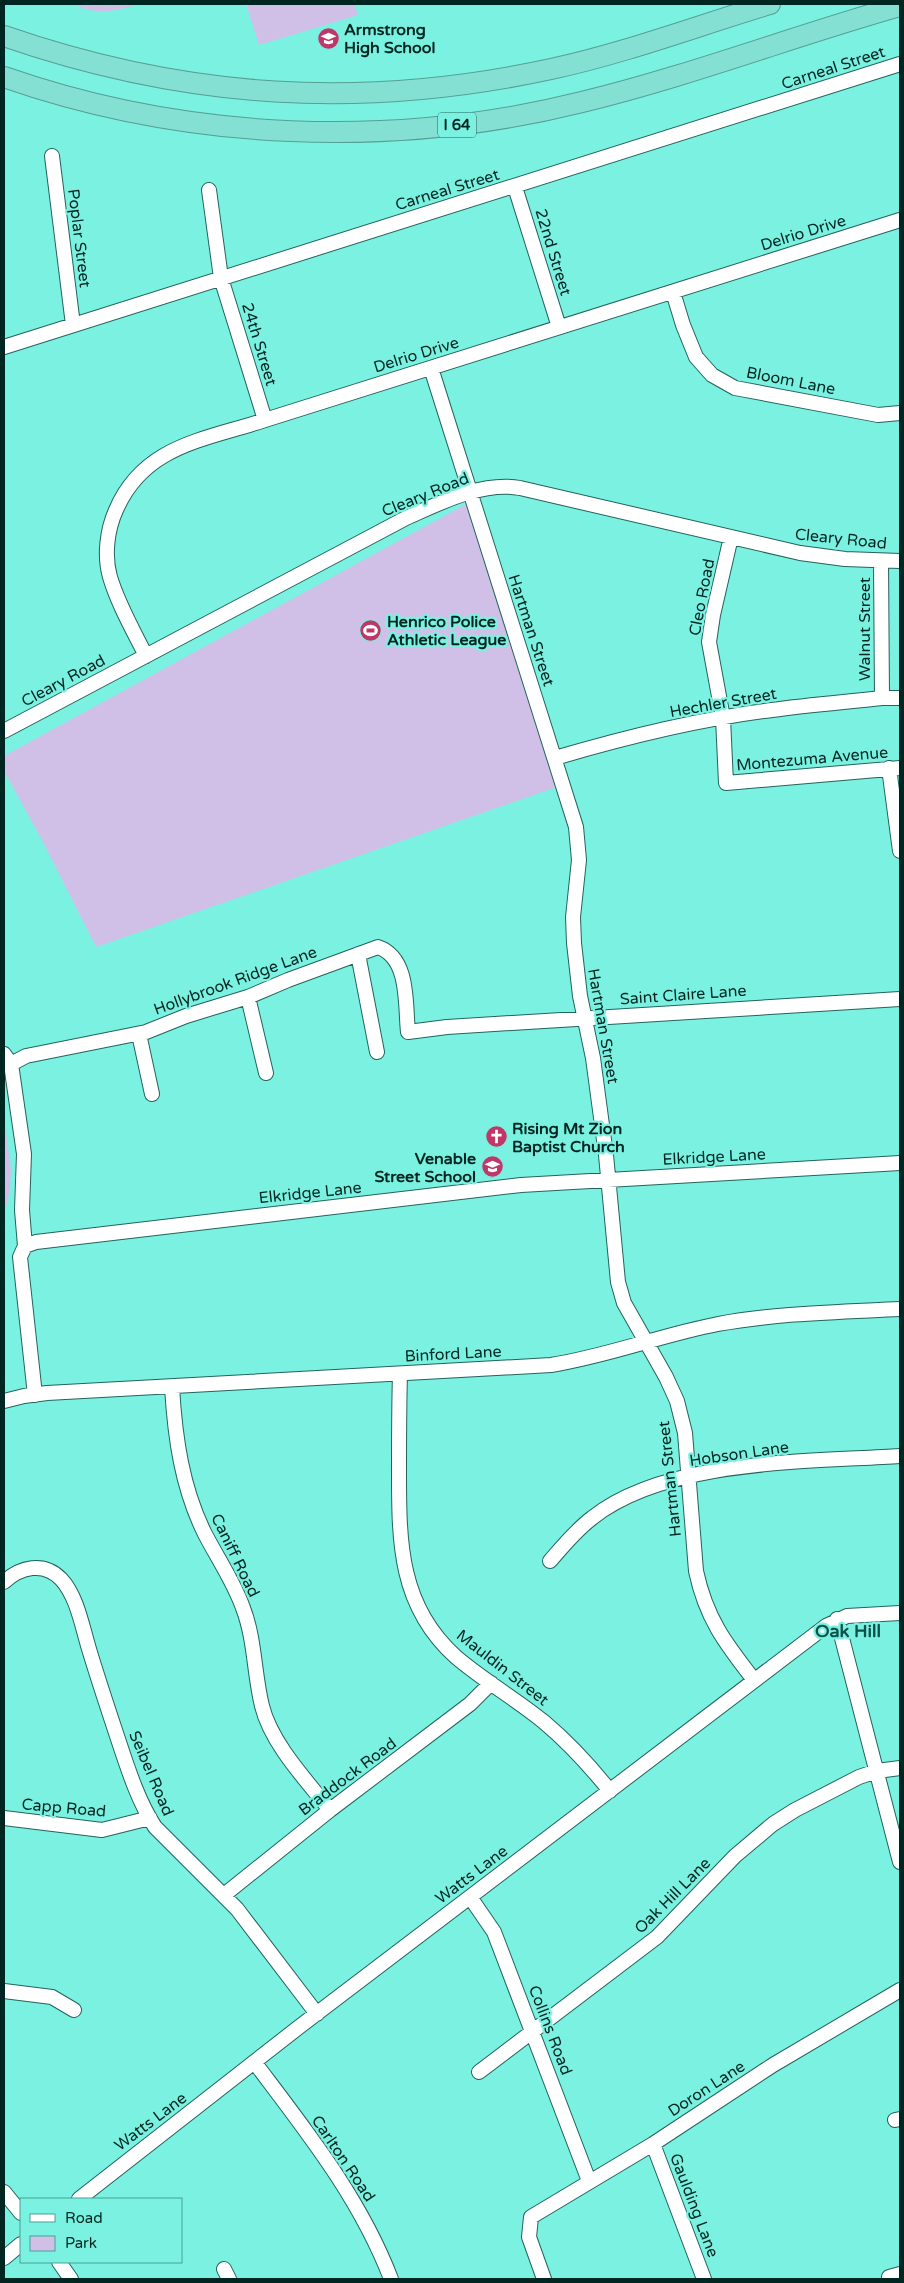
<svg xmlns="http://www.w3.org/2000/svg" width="904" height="2283" viewBox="0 0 904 2283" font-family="'Varela Round',sans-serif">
  <rect width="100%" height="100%" fill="#7bf1e1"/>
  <path fill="#d0c0e7" d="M73,4H140C116,11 96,16 73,4Z
    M246,4H354L358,15L259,45Z
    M466,504L557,787L96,947L43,842L4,771V756Z
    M4,1116L11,1170L10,1190L4,1217Z"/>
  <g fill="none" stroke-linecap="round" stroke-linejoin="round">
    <defs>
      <path id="minor" d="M52,156L73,325
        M515,187L559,327
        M209,190L221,278L265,420
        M673,292L683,325L696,357L712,375L735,388L878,415L900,413
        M4,347L900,64
        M431,368L576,827L579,860L573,917L574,943L580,996L593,1058L606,1155L618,1282L624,1303L666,1377L677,1401L685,1433L696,1571C706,1618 725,1643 754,1680
        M731,537L713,615L709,642L723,718L726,783L900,768
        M881,561L882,698
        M146,656C133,630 118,604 110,577C104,556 107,530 116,510C144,445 205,440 265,420L900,220
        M4,731L406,518C440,503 482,481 520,488L800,553L845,559L900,561
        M555,758C626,737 698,719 772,710C809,705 846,702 882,698H900
        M889,768L900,851
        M358,954L377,1052
        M248,997L266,1073
        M139,1034L152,1094
        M4,1054L11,1064L24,1154L22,1210L25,1246L20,1257L35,1395
        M11,1064L26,1056L146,1032L186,1016L248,997L288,980L378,947C410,958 405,1005 408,1032L447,1027L900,999
        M25,1246L36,1242L521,1185L900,1163
        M400,1374C399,1407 399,1439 399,1472C399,1542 399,1606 456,1657C484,1681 516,1699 544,1722C569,1743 590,1766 610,1791
        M172,1387C175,1438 182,1488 205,1534C218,1559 234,1582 243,1608C255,1639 254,1674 262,1706C271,1743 306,1780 330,1810
        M4,1401L24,1396L47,1393L551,1365C608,1356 661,1335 718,1324C778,1313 840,1312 900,1309
        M550,1561C563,1546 576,1530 592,1518C666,1459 809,1462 900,1456
        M4,1582C20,1567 44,1561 61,1579C77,1596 82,1626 89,1649C98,1679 108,1709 118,1739C128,1769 138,1801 155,1827L237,1909L317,2014
        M837,1619L900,1862
        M4,1818L102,1830L150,1818
        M224,1895L330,1810L470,1704L491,1683
        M470,1897L494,1932L589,2181
        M4,1991L52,1997L74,2010
        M255,2063C307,2132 360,2198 391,2279
        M479,2072L657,1937L735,1856L773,1824L795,1810L859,1777L877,1771L900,1768
        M895,2120L900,2119
        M653,2144L704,2279
        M4,2192L21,2213
        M79,2199L299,2027L826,1626L847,1616L900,1613
        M4,2258L21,2244
        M59,2262L71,2279
        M224,2269L229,2279
        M889,2277L900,2274
        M544,2279L529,2237L531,2217L653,2144L773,2065L900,1990"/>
      <path id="highway" d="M4,36C186,99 362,110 551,69C625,53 697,26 770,4
        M4,77C187,141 394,149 582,102C689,76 794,36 900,6"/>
    </defs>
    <use href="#minor" stroke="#23635c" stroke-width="16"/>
    <use href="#highway" stroke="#569f95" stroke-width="22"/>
    <use href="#minor" stroke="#fff" stroke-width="14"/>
    <use href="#highway" stroke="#84e0d3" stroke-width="20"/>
  </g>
  <defs>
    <symbol id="school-disc" viewBox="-11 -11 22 22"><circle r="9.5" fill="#c23667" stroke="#7bf1e1"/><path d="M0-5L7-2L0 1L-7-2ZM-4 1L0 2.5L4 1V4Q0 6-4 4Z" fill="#fff"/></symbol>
    <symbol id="stadium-disc" viewBox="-11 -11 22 22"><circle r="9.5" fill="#c23667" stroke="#7bf1e1"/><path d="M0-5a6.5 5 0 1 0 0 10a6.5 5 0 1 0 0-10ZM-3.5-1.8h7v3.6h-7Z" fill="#fff"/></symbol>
    <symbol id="church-disc" viewBox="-11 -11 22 22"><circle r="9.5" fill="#c23667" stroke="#7bf1e1"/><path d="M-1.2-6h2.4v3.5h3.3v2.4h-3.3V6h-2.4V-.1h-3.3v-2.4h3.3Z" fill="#fff"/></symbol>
  </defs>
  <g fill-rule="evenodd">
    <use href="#school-disc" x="316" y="26" width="25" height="25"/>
    <use href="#stadium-disc" x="358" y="618" width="25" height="25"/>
    <use href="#church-disc" x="484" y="1124" width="25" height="25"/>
    <use href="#school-disc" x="480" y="1154" width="25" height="25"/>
  </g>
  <g text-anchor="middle" stroke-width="4.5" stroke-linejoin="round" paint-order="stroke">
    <rect fill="#7bf1e1" stroke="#25635b" stroke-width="1" x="438" y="112.5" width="38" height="25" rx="4"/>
    <g font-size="15" font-weight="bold" fill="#002622">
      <text x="457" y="130">I 64</text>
    </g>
    <g font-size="16" font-weight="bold" fill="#002622" stroke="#7bf1e1" text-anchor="start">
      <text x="344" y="35">Armstrong<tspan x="344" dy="18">High School</tspan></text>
      <text x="387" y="627">Henrico Police<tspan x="387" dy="18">Athletic League</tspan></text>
      <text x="512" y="1134">Rising Mt Zion<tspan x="512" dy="18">Baptist Church</tspan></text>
      <text x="476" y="1164" text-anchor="end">Venable<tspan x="476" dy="18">Street School</tspan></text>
    </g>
    <g font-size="16" fill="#002622" stroke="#7bf1e1">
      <text transform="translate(833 67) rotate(-18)" y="6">Carneal Street</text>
      <text transform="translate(447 189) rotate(-17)" y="6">Carneal Street</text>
      <text transform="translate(803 232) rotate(-17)" y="6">Delrio Drive</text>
      <text transform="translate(80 238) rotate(83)" y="6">Poplar Street</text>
      <text transform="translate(554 252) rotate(73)" y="6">22nd Street</text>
      <text transform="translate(260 344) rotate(73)" y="6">24th Street</text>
      <text transform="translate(416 354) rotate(-17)" y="6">Delrio Drive</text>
      <text transform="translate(791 380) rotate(11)" y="6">Bloom Lane</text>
      <text transform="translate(425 494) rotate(-22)" y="6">Cleary Road</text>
      <text transform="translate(841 538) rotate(6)" y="6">Cleary Road</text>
      <text transform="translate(701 597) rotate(-79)" y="6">Cleo Road</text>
      <text transform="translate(864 629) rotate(-90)" y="6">Walnut Street</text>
      <text transform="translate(532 630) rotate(72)" y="6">Hartman Street</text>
      <text transform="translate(63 680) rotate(-28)" y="6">Cleary Road</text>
      <text transform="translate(723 702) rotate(-10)" y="6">Hechler Street</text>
      <text transform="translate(812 758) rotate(-5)" y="6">Montezuma Avenue</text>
      <text transform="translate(235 980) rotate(-20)" y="6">Hollybrook Ridge Lane</text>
      <text transform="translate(683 994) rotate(-4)" y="6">Saint Claire Lane</text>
      <text transform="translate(604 1026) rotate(80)" y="6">Hartman Street</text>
      <text transform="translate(714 1156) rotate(-3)" y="6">Elkridge Lane</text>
      <text transform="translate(310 1192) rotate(-6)" y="6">Elkridge Lane</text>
      <text transform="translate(453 1353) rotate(-3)" y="6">Binford Lane</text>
      <text transform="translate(739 1453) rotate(-8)" y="6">Hobson Lane</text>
      <text transform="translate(669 1479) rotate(-96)" y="6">Hartman Street</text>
      <text transform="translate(236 1555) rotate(64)" y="6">Caniff Road</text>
      <text transform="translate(503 1667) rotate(38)" y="6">Mauldin Street</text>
      <text transform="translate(152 1773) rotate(67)" y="6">Seibel Road</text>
      <text transform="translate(347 1776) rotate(-37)" y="6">Braddock Road</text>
      <text transform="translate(64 1807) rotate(5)" y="6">Capp Road</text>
      <text transform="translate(471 1874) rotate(-37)" y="6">Watts Lane</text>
      <text transform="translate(672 1895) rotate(-45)" y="6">Oak Hill Lane</text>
      <text transform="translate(551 2030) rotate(69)" y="6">Collins Road</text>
      <text transform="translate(706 2088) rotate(-33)" y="6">Doron Lane</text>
      <text transform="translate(150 2121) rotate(-37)" y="6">Watts Lane</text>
      <text transform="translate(344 2158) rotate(56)" y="6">Carlton Road</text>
      <text transform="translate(695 2205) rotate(69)" y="6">Gaulding Lane</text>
    </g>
    <g font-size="18" font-weight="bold" fill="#0c524b" stroke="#7bf1e1">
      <text x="848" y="1637">Oak Hill</text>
    </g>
  </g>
  <rect width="904" height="2283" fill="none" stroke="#002622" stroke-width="10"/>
  <rect x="20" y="2198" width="162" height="65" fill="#7bf1e1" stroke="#4aa095"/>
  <rect x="30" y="2214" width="25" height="8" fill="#ffffff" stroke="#4aa095"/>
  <text x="65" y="2223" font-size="15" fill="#002622">Road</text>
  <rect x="30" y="2236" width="25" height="15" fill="#d0c0e7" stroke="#4aa095"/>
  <text x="65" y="2248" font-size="15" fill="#002622">Park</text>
</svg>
